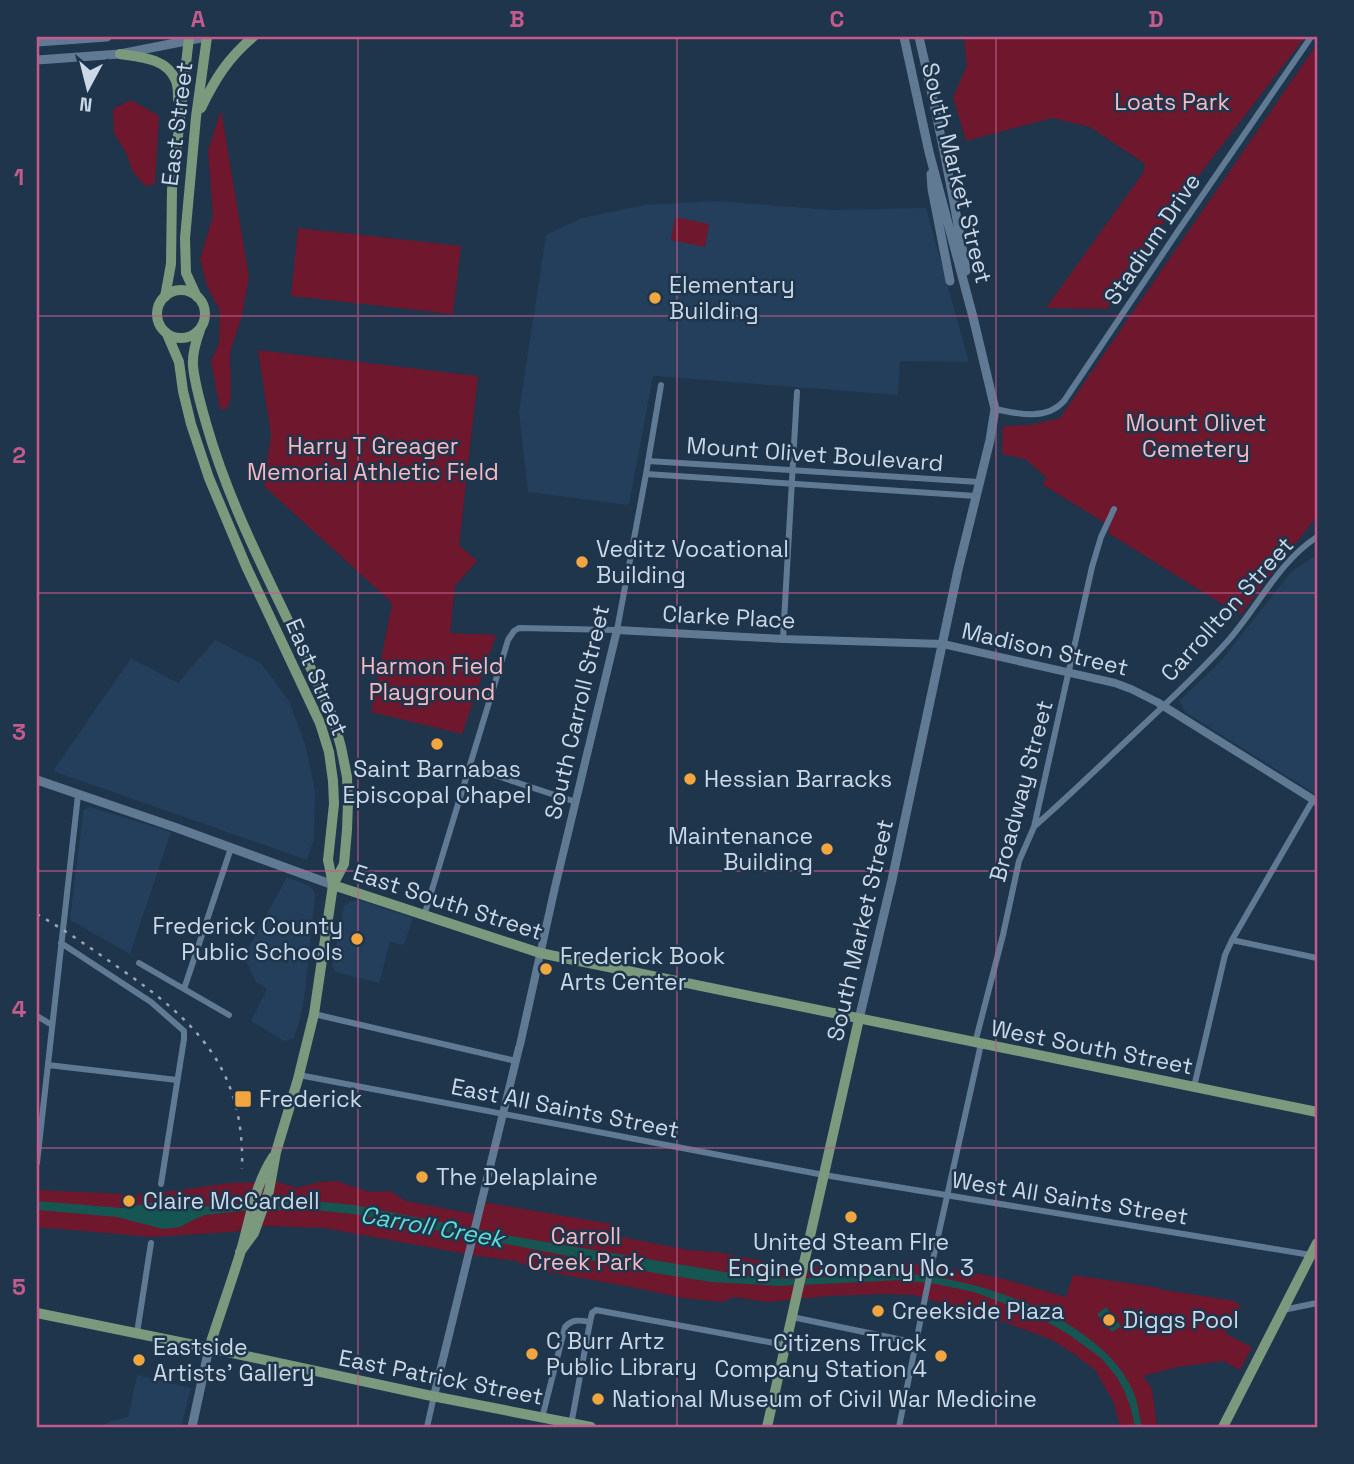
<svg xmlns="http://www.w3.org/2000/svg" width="1354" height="1464" viewBox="0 0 1354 1464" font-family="'Space Grotesk',sans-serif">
  <rect width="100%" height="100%" fill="#1e354c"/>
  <path fill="#233f5b" d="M717,201L831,210L926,208L969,362L900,361L898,395L653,376L629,505L528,492L519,411L546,235L582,218L645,205Z
    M1313,557L1317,560V795L1185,712L1179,701L1221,661L1291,572Z
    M215,640L262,664L289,701L305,744L315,790L314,839L307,860L53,771L131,658L178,683Z
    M90,807L171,832L130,954L70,920L83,813L84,810Z
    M287,877L310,886L314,891L315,897L305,992L300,1020L294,1038L287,1041L282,1040L251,1021L267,989L256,982L244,956Z
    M359,900L413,918L404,945L390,942L379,983L336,972L332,967L344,906L350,902Z
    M137,1375L191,1388L181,1427H101L111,1421L128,1417Z"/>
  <path fill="#6e172d" d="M964,37H1305L1170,213L1107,309L1046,308L1143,173L1145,164L1090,127L1052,118L966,141L953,97L967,66Z
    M1317,44V516L1240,615L1108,533L1110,526L1043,485L1046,477L1025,459L1002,454L1003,426L1031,425L1060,418Z
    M131,100L159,116L155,184L145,186L133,172L126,153L114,133L113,109Z
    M221,110L249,277L242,315L230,353L231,396L227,409H220L211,361L219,344L220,311L207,286L200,259L213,216L208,151Z
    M675,217L709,224L705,247L671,240Z
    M298,228L461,246L453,314L291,296Z
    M258,350L478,376L459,545L477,561L455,586L450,633L496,635L462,734L371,712L392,603L264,486L271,435Z
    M337,1181L366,1191L375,1192L390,1191L406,1201L478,1215L483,1202L617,1225L616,1236L688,1250L716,1252L796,1267L890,1265L905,1262L974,1273L1004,1279L1066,1297L1073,1275L1154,1287L1164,1290L1235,1301L1241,1307L1226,1334L1252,1347L1240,1370L1223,1361L1177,1367L1143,1376L1152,1389L1157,1427H1120L1114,1403L1095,1370L1074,1354L1052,1340L991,1317L913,1295L883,1294L828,1296L768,1302L734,1297L722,1302L683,1298L631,1287L536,1270L516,1261L477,1256L324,1228L265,1226L232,1232L153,1237L37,1227V1190L144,1195L229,1183L278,1182L297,1188L319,1182Z"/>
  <path fill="#155552" d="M171,1199L179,1200L196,1207L274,1201L323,1202L354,1205L522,1238L755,1277C806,1282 855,1272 905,1274C977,1277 1102,1319 1133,1391C1138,1402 1139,1415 1142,1427H1135L1130,1406L1123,1388L1116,1376L1101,1358L1068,1334L1037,1316L974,1292L936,1284L902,1280L779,1286L711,1282L655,1273L353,1214L314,1210H278L241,1211L205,1215L195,1219L180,1227L163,1229L117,1217L37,1210V1201L122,1208Z
    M1106,1307L1121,1326L1112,1332L1097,1314Z"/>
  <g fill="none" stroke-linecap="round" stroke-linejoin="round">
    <path stroke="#617a94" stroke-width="6" d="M995,409C1018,414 1046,421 1064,401L1178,231L1311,37
      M648,461L979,482
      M646,474L976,496
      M783,639L797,392
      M470,767L576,802
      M1036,825C1071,794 1104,762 1138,730C1168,702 1199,673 1226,643C1256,610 1279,561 1317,537
      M424,916L508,640L514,631L519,628L617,630L646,474L661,385
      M1232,940L1317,958
      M61,943L151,1002L184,1031V1039L161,1184
      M139,963L229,1015
      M184,989L231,848
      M314,1014L516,1061
      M37,1016L52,1025
      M975,1043L1003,935L1019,861L1034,827L1092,567L1101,537L1114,509
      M48,1065L177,1080
      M299,1075L824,1175L1311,1255
      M1194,1087L1225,955L1232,940L1313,800
      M37,1163L78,795
      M1283,1310L1317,1303
      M792,1317L917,1343
      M137,1333L151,1243
      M542,1418L565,1327C572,1319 579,1320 590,1322
      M571,1425L590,1322L592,1313L596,1310L785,1345
      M427,1427L434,1396
      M899,1427L931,1268L981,1044"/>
    <path stroke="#617a94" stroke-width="8" d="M520,1045L555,887L617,630L783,639L943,644L1115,683L1131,689L1157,702L1317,802
      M434,1396L519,1048"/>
    <path stroke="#617a94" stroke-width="9" d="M919,37C937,114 953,192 966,271
      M37,42L107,37
      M37,60L120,54L206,37
      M931,174L932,189L950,281
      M37,780L177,828L333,885
      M859,1019L892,880L958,570L990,440L995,409L973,317L929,152L904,37
      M192,1427L209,1348"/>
    <path stroke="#7b997d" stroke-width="10" d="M120,54C140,57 167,58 176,81C178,86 178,93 178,99
      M201,108C215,79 228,58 253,37
      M157 314a24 24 0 1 1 48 0a24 24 0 1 1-48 0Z
      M165,297L171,264L172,190L189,37
      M197,297L186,273L185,238L196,117L207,37
      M200,330C196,341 192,354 193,366C195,386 201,405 206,423C235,526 292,620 333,718L341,747L347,777L348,802L347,830L344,864L333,885L314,1014L298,1079L276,1152L269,1191L254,1233L240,1252
      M167,334L179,362L183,391L191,424L209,478L246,566L320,723L329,752L333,781L334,804L328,860L333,884
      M333,885L540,953L1317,1112
      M37,1313L209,1348L427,1395L591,1427
      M209,1348C219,1317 230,1286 240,1254C250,1221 254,1186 273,1157
      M767,1427L859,1019
      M1223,1427L1317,1243"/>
    <path stroke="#96a6b8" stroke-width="2.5" stroke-dasharray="3.5 7" stroke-linecap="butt" d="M37,914C66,931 94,950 122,970C198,1023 245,1070 242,1169"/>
  </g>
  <path fill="none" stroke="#c55b8c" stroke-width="2" stroke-opacity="0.55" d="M358,37V1427M677,37V1427M996,37V1427M37,316H1317M37,593H1317M37,871H1317M37,1148H1317"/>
  <g fill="#f1a63f" stroke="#1e354c" stroke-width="2.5">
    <circle cx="655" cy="298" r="7"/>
    <circle cx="582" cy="562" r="7"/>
    <circle cx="437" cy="744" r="7"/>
    <circle cx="690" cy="779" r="7"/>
    <circle cx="827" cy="849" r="7"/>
    <circle cx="357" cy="939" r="7"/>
    <circle cx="546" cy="969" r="7"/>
    <rect x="234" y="1090" width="18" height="18" rx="3.5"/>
    <circle cx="422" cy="1177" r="7"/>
    <circle cx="129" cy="1201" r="7"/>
    <circle cx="851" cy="1217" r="7"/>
    <circle cx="878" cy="1311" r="7"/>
    <circle cx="1109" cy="1320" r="7"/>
    <circle cx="532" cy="1354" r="7"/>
    <circle cx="941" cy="1356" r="7"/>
    <circle cx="139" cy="1360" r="7"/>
    <circle cx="598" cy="1399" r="7"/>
  </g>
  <g text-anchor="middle" stroke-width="5" stroke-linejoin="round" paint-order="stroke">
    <g font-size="23" fill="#f8b9c0" stroke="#1e354c">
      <text x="1172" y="110">Loats Park</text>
      <text x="1196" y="431">Mount Olivet<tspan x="1196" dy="26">Cemetery</tspan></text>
      <text x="373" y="454">Harry T Greager<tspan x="373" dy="26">Memorial Athletic Field</tspan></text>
      <text x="432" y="674">Harmon Field<tspan x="432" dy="26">Playground</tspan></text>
      <text x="586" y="1244">Carroll<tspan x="586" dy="26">Creek Park</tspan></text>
    </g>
    <g font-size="23" fill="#cad8e7" stroke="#1e354c">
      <text transform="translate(177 124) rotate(-83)" y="8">East Street</text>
      <text transform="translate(957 173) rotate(76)" y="8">South Market Street</text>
      <text transform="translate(1152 239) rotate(-56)" y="8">Stadium Drive</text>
      <text transform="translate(815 454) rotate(4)" y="8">Mount Olivet Boulevard</text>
      <text transform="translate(1227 609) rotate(-48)" y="8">Carrollton Street</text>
      <text transform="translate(729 617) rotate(3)" y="8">Clarke Place</text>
      <text transform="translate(1045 649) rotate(13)" y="8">Madison Street</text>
      <text transform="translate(317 677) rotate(67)" y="8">East Street</text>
      <text transform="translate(577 712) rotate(-77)" y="8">South Carroll Street</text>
      <text transform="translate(1021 791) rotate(-75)" y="8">Broadway Street</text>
      <text transform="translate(448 902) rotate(18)" y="8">East South Street</text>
      <text transform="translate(860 930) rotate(-77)" y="8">South Market Street</text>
      <text transform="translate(1092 1047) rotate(11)" y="8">West South Street</text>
      <text transform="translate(565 1108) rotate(11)" y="8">East All Saints Street</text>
      <text transform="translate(1070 1198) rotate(9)" y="8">West All Saints Street</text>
      <text transform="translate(441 1377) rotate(11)" y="8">East Patrick Street</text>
    </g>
    <g font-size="23" fill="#cad8e7" stroke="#1e354c" text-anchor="start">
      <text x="669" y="293">Elementary<tspan x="669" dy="26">Building</tspan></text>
      <text x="596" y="557">Veditz Vocational<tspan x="596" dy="26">Building</tspan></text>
      <text x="437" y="777" text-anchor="middle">Saint Barnabas<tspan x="437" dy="26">Episcopal Chapel</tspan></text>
      <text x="704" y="787">Hessian Barracks</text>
      <text x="813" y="844" text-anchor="end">Maintenance<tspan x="813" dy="26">Building</tspan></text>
      <text x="343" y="934" text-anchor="end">Frederick County<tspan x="343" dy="26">Public Schools</tspan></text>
      <text x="560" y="964">Frederick Book<tspan x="560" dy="26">Arts Center</tspan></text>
      <text x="259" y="1107">Frederick</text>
      <text x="436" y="1185">The Delaplaine</text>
      <text x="143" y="1209">Claire McCardell</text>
      <text x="851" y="1250" text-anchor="middle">United Steam FIre<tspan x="851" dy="26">Engine Company No. 3</tspan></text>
      <text x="892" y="1319">Creekside Plaza</text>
      <text x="1123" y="1328">Diggs Pool</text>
      <text x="546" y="1349">C Burr Artz<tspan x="546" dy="26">Public Library</tspan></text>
      <text x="927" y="1351" text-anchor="end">Citizens Truck<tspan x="927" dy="26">Company Station 4</tspan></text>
      <text x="153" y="1355">Eastside<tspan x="153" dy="26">Artists' Gallery</tspan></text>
      <text x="612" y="1407">National Museum of Civil War Medicine</text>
    </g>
    <g font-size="24" font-style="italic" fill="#5edbd5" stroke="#1e354c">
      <text transform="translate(432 1227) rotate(10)" y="8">Carroll Creek</text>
    </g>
  </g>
  <rect width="1354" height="1464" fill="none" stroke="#1e354c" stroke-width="77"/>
  <g transform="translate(88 88) rotate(187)" stroke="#1e354c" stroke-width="5" paint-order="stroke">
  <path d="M0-5L12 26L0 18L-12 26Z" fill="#cad8e7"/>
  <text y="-10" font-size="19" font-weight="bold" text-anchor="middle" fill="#cad8e7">N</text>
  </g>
  <rect x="38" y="38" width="1278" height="1388" fill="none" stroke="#c55b8c" stroke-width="2.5"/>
  <g font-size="23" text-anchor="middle" font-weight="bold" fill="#c55b8c">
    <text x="198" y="27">A</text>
    <text x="517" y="27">B</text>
    <text x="837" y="27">C</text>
    <text x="1156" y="27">D</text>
    <text x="19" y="185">1</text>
    <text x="19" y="463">2</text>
    <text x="19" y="740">3</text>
    <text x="19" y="1017">4</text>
    <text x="19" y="1295">5</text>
  </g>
</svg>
